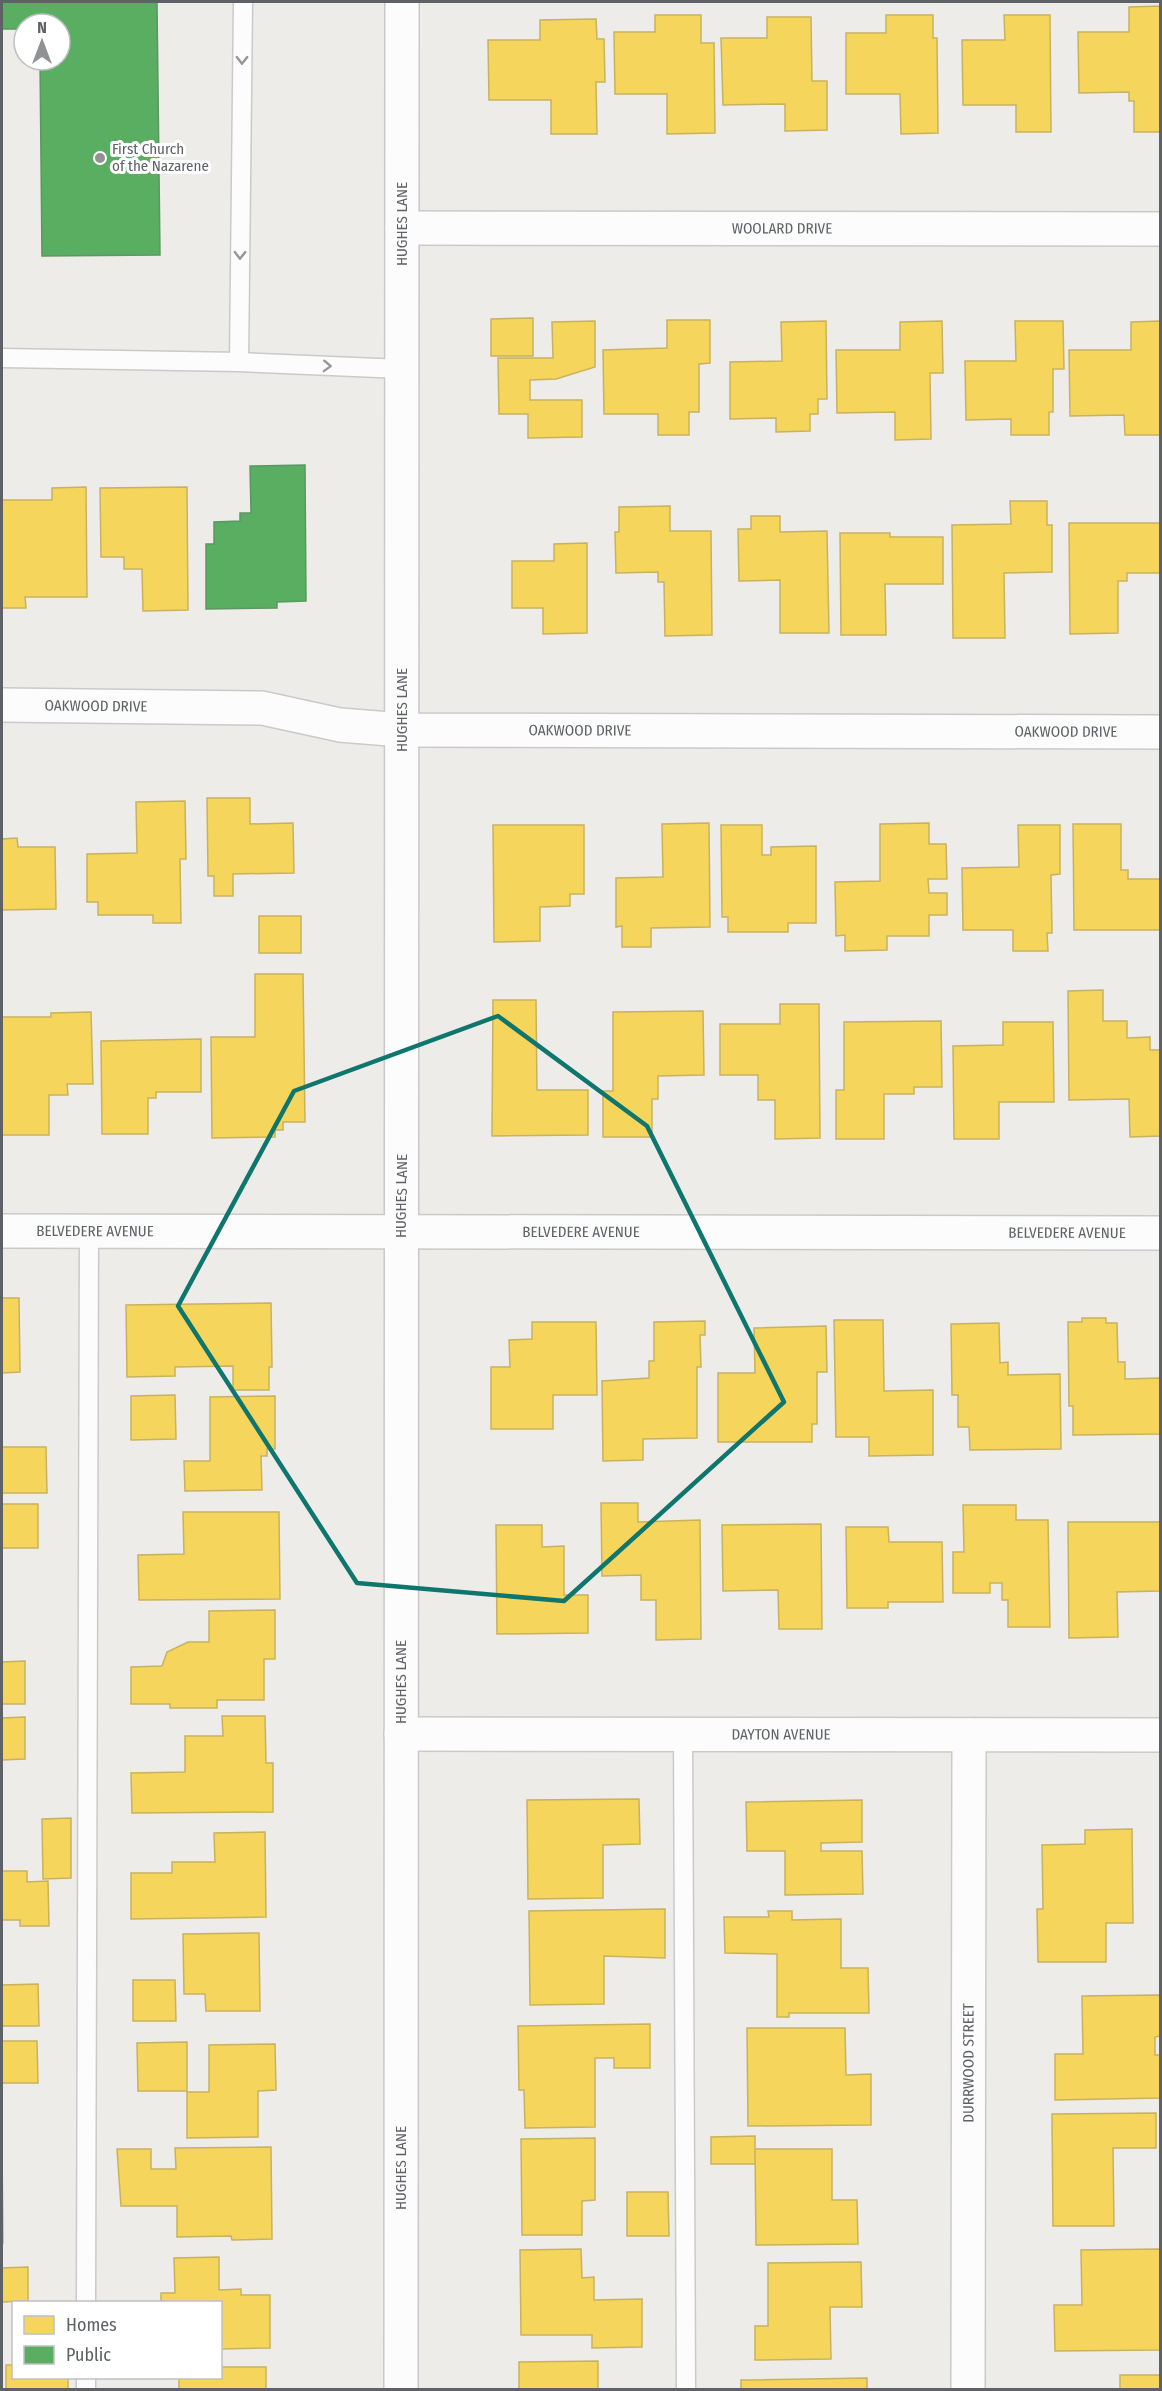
<svg xmlns="http://www.w3.org/2000/svg" width="1162" height="2391" viewBox="0 0 1162 2391" font-family="'Fira Sans Condensed',sans-serif">
  <rect width="100%" height="100%" fill="#edece8"/>
  <path fill="#f6d55c" stroke="#c8b25f" stroke-width="1.5" d="M1160,6V132H1134V101H1129V92L1079,93L1078,32H1129V7Z
    M655,15H701V43H714L715,133L667,134V94H615L614,32H655Z
    M886,15H933V38H937L938,133L901,134L900,94H846V33H886Z
    M1004,15H1050L1051,132H1016V105H963L962,40H1005Z
    M767,17H811L812,81H827V130L785,131V104L723,105L721,38H767Z
    M596,19L597,39H604L605,82H596L597,134H551V100H489L488,40H540V20Z
    M533,318V356H491V319Z
    M667,320H710V363L699,364V412H689V435H658V414H604L603,350L667,348Z
    M595,321V367L556,379L530,380V400H582V437L528,438V414H499L498,358H553L552,322Z
    M826,321L827,399H818V414H810V431L776,432V418L730,419V362L782,361L781,322Z
    M942,321L943,373H930L931,439L895,440V412L837,413L836,350H900V322Z
    M1015,321H1063L1064,369H1053V412H1049V435H1011V419L966,420L965,361H1016Z
    M1160,321V435H1125L1124,415L1070,416L1069,350H1131V322Z
    M86,487L87,597H25L26,608H2V500H52V488Z
    M187,487L188,610L143,611L142,569H124V557H101L100,488Z
    M1010,501H1047V525H1052V572L1004,573L1005,638H953L952,525L1011,524Z
    M670,506V531H711L712,635L665,636L664,582H658V572L616,573L615,532H619V507Z
    M751,516H780V532L827,531L829,633H780V580L739,581L738,529H751Z
    M1069,523H1160V573H1127V581H1118V633L1070,634Z
    M840,533H890V537H943V584H885L886,635H841Z
    M587,543V633L543,634V608H512V561H554V544Z
    M207,798H250V824L293,823L294,873L233,874V896H214V876H208Z
    M185,801L186,859H180L181,923H153V915H98V902H87V854L137,853L136,802Z
    M709,823L710,927L651,928V947H622V926L616,927V878L663,877L662,824Z
    M929,823V844H946L947,879H928L929,893H947V915H929V936H887V950L845,951V935L836,936L835,882L880,881V824Z
    M1073,824H1121V870H1128V879H1160V930H1074Z
    M493,825H584V894H570V906L540,907V941L494,942Z
    M721,825H762V855H771V847L816,846V923H788V932H728V917H722Z
    M1018,825H1060V874L1051,875L1052,933H1047L1048,951H1013V930H963L962,868L1019,867Z
    M17,838L18,847H55L56,909L2,910V839Z
    M259,916H301V953H259Z
    M255,974H303L305,1122H283V1130H275V1137L212,1138L211,1037H255Z
    M1103,990V1021H1127V1038L1150,1037V1050H1160V1136L1130,1137L1129,1099L1069,1100L1068,991Z
    M493,1000H536L537,1090H588V1135L492,1136Z
    M780,1004H819L820,1138L775,1139V1100H758V1075H720V1024H780Z
    M703,1011L704,1075L658,1076V1099H652V1137H603V1091H613V1012Z
    M91,1012L93,1084H67L68,1095H49V1135H2V1017H51V1013Z
    M941,1021L942,1087H914V1094H884V1139H836V1090H844V1022Z
    M1003,1022H1053L1054,1102H999V1139H954L953,1046L1003,1045Z
    M201,1039V1092H156V1098H148V1134H102L101,1041Z
    M2,1298H19L20,1372L2,1373Z
    M271,1303L272,1367H269V1390H233V1366L175,1367V1376L127,1377L126,1305Z
    M1082,1318H1106V1323H1117L1118,1362H1125V1379L1160,1378V1434L1073,1435V1406H1069L1068,1322H1082Z
    M834,1320H883L884,1391L933,1390V1455L869,1456V1437H836Z
    M705,1321V1335H700L701,1367H697V1438L643,1439V1460L603,1461L602,1381L649,1378V1361H654V1322Z
    M532,1322H596L597,1395H553V1429H491V1367H510L509,1340L532,1339Z
    M999,1323L1000,1363L1008,1362V1375L1060,1374L1061,1449L970,1450L969,1427H958V1395H952L951,1324Z
    M826,1326L827,1372H817V1424H812V1442H718V1373H755L754,1328Z
    M175,1395L176,1439L131,1440V1396Z
    M275,1396V1449H267V1456H261L262,1490L185,1491L184,1461H210V1397Z
    M2,1447H46L47,1493H2Z
    M601,1503H638V1522L700,1520L701,1639L656,1640V1600H641V1575L602,1576Z
    M2,1504H38V1548H2Z
    M963,1505H1016V1520H1048L1050,1627H1008V1600H1002V1583H990V1593H953V1552H964Z
    M183,1512H279L280,1599L139,1600L138,1555L184,1554Z
    M1068,1522H1160V1591L1117,1592L1118,1637L1069,1638Z
    M821,1524L822,1629H779L778,1590L723,1591L722,1525Z
    M496,1525H542V1547L564,1546V1595H588V1633L497,1634Z
    M846,1527H888L889,1542H942L943,1602H888V1608H847Z
    M275,1610V1659H264V1700H217V1708H170V1704H131V1667L162,1666L167,1652L188,1642H209V1611Z
    M25,1661V1704H2V1662Z
    M222,1716H265L266,1763H273V1812L132,1813L131,1773L185,1772V1736H223Z
    M25,1717V1759L2,1760V1718Z
    M639,1799L640,1844L603,1845V1898L528,1899L527,1800Z
    M862,1800V1842L821,1843V1851H862L863,1894L785,1895V1851H747L746,1802Z
    M71,1818V1878L43,1879L42,1819Z
    M1132,1829L1133,1923H1106V1962H1038L1037,1909H1043L1042,1845L1085,1844V1830Z
    M265,1832L266,1917L131,1919V1873H172V1862H215L214,1833Z
    M2,1871H27V1882L48,1881L49,1926H20V1920H2Z
    M665,1909V1958L604,1956V2004L530,2005L529,1911Z
    M768,1911H792V1920L841,1919V1968H868L869,2013H789V2017H777V1954L725,1953L724,1917H769Z
    M259,1933L260,2011H206L205,1994H184L183,1934Z
    M133,1980H175L176,2021H133Z
    M38,1984L39,2026H2V1985Z
    M1160,1995V2036L1155,2037V2055H1160V2098L1055,2100V2054H1083L1082,1996Z
    M650,2024V2068H614V2058H595V2127L525,2128L524,2090H519L518,2026Z
    M747,2028H845L846,2075L871,2074V2125L748,2126Z
    M2,2041H37L38,2083H2Z
    M187,2042V2091H138L137,2043Z
    M275,2044L276,2090L258,2091V2137L187,2138V2092H209V2045Z
    M1156,2113V2148H1113L1114,2226H1053L1052,2114Z
    M755,2136V2164H711V2137Z
    M595,2138V2200L582,2201V2235H522L521,2139Z
    M2,2147L3,2243H2Z
    M271,2147L272,2239L232,2240L231,2236L177,2237V2206H121L117,2149H151V2169H176L175,2148Z
    M755,2149H832V2200H857L858,2244L756,2245Z
    M627,2192H668L669,2236H627Z
    M581,2249L582,2278L594,2277V2300L642,2299V2347L592,2348V2335H521L520,2250Z
    M1160,2249V2350L1055,2351L1054,2305H1082L1081,2250Z
    M219,2257V2290L241,2289V2295H270V2348L220,2349V2302H161V2293H175L174,2258Z
    M861,2262L862,2307H830L831,2359L755,2360V2326H768V2263Z
    M28,2267V2301L2,2302V2268Z
    M598,2361V2390H519V2362Z
    M6,2365H14V2378H68V2390H6Z
    M220,2367H266V2390H179V2378H220Z
    M1120,2375H1160V2390H1120Z
    M867,2378V2390H741V2380Z"/>
  <path fill="#5aae61" stroke="#5b9762" stroke-width="1.5" d="M2,2H157L160,255L42,256L40,60H60V24H24V29H2Z
    M305,465L306,601L277,602V608L206,609V544H214V522L240,521V513H251L250,466Z"/>
  <g fill="none" stroke-linecap="round" stroke-linejoin="round">
    <defs>
      <path id="lane" d="M243,2L239,362L402,369
        M2,358L239,362
        M683,1734L686,2390
        M86,2302L89,1231
        M86,2390V2378"/>
      <g id="street">
        <path id="s1" d="M402,228L1160,229"/>
        <path id="s2" d="M2,705L262,708L340,725L402,730L1160,732"/>
        <path id="s3" d="M2,1231L1160,1233"/>
        <path id="s4" d="M401,1734L1160,1735"/>
        <path id="s5" d="M968,2390L969,1735"/>
      </g>
      <g id="secondary">
        <path id="s6" d="M401,2390L402,2"/>
      </g>
    </defs>
    <use href="#lane" stroke="#cacaca" stroke-width="21"/>
    <use href="#street" stroke="#cacaca" stroke-width="36"/>
    <use href="#secondary" stroke="#c9c9c9" stroke-width="36"/>
    <use href="#lane" stroke="#fcfcfc" stroke-width="18"/>
    <use href="#street" stroke="#fcfcfc" stroke-width="33"/>
    <use href="#secondary" stroke="#fcfcfc" stroke-width="33"/>
  </g>
  <defs><path id="oneway-chevron" d="M-2-3.5L2.5 0L-2 3.5" fill="none" stroke-width="1.6" stroke-linecap="round" stroke-linejoin="round" transform="scale(1.5)"/></defs>
  <g stroke="#95979a">
    <use href="#oneway-chevron" transform="translate(242 60) rotate(91)"/>
    <use href="#oneway-chevron" transform="translate(240 255) rotate(91)"/>
    <use href="#oneway-chevron" transform="translate(327 366) rotate(2)"/>
  </g>
  <path fill="none" stroke="#0f766e" stroke-width="4.5" stroke-linejoin="round" d="M498,1016L647,1126L784,1402L564,1601L357,1583L178,1306L294,1091Z"/>
  <circle fill="#909294" stroke="#fff" stroke-width="2" cx="100" cy="158" r="6"/>
  <g text-anchor="middle" stroke-width="6" stroke-linejoin="round" paint-order="stroke">
    <g font-size="15" fill="#5e6166" stroke="#fff" text-anchor="start">
      <text x="112" y="154">First Church<tspan x="112" dy="17">of the Nazarene</tspan></text>
    </g>
    <g font-size="15" fill="#5e6166" stroke="#fff">
      <text dy="5" stroke="none"><textPath href="#s6" startOffset="2166">HUGHES LANE</textPath></text>
      <text dy="5" stroke="none"><textPath href="#s1" startOffset="380">WOOLARD DRIVE</textPath></text>
      <text dy="5" stroke="none"><textPath href="#s2" startOffset="94">OAKWOOD DRIVE</textPath></text>
      <text dy="5" stroke="none"><textPath href="#s6" startOffset="1680">HUGHES LANE</textPath></text>
      <text dy="5" stroke="none"><textPath href="#s2" startOffset="580">OAKWOOD DRIVE</textPath></text>
      <text dy="5" stroke="none"><textPath href="#s2" startOffset="1066">OAKWOOD DRIVE</textPath></text>
      <text dy="5" stroke="none"><textPath href="#s6" startOffset="1194">HUGHES LANE</textPath></text>
      <text dy="5" stroke="none"><textPath href="#s3" startOffset="93">BELVEDERE AVENUE</textPath></text>
      <text dy="5" stroke="none"><textPath href="#s3" startOffset="579">BELVEDERE AVENUE</textPath></text>
      <text dy="5" stroke="none"><textPath href="#s3" startOffset="1065">BELVEDERE AVENUE</textPath></text>
      <text dy="5" stroke="none"><textPath href="#s6" startOffset="708">HUGHES LANE</textPath></text>
      <text dy="5" stroke="none"><textPath href="#s4" startOffset="380">DAYTON AVENUE</textPath></text>
      <text dy="5" stroke="none"><textPath href="#s5" startOffset="327">DURRWOOD STREET</textPath></text>
      <text dy="5" stroke="none"><textPath href="#s6" startOffset="222">HUGHES LANE</textPath></text>
    </g>
  </g>
  <rect width="1162" height="2391" fill="none" stroke="#5e6166" stroke-width="6"/>
  <rect x="12" y="2301" width="210" height="78" fill="#ffffff" stroke="#bfc0c2" stroke-width="1.5"/>
  <rect x="24" y="2316" width="30" height="18" fill="#f6d55c" stroke="#bfc0c2" stroke-width="1.5"/>
  <text x="66" y="2331" font-size="18" fill="#5e6166">Homes</text>
  <rect x="24" y="2346" width="30" height="18" fill="#5aae61" stroke="#bfc0c2" stroke-width="1.5"/>
  <text x="66" y="2361" font-size="18" fill="#5e6166">Public</text>
  <g transform="translate(42 42)"><circle r="28" fill="#ffffff" stroke="#bfc0c2" stroke-width="1.5"/>
  <path d="M0-4.5L10 22L0 15L-10 22Z" fill="#909294"/>
  <text y="-9" font-size="16" font-weight="bold" text-anchor="middle" fill="#5e6166">N</text>
  </g>
</svg>
